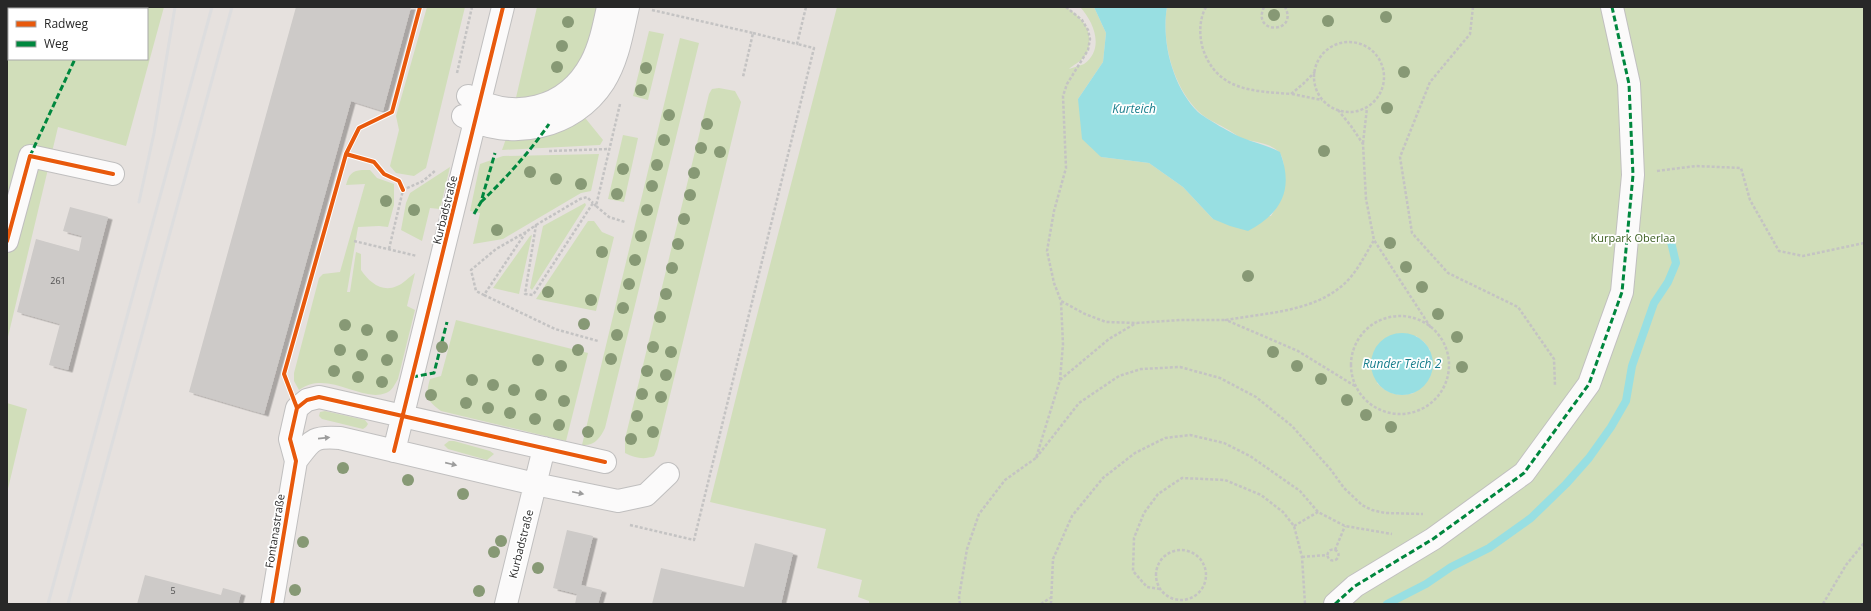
<svg xmlns="http://www.w3.org/2000/svg" width="1871" height="611" viewBox="0 0 1871 611" font-family="'Open Sans',sans-serif">
  <defs>
    <filter id="shadow"><feDropShadow dx="4.5" dy="2.5" stdDeviation="0" flood-color="#0004"/></filter>
  </defs>
  <rect width="100%" height="100%" fill="#e6e1de"/>
  <path fill="#d1deba" fill-rule="evenodd" d="M7,7H164L126,146L58,127L7,341ZM9,9H147V59H9Z
    M427,7H465L426,168L414,176L396,173L390,166L399,130L396,116Z
    M537,7H600L585,61L560,88L515,102Z
    M837,7H1066C1080,17 1092,27 1089,46C1088,50 1087,54 1084,57C1080,62 1073,65 1069,69C1074,67 1080,66 1084,64C1105,49 1094,22 1080,7H1094L1106,33L1103,62L1078,99L1101,157L1149,163L1183,187L1213,219L1271,216C1283,197 1285,192 1284,170C1284,165 1283,158 1280,153C1272,143 1254,142 1243,139C1237,136 1231,131 1225,128C1216,123 1205,118 1199,112C1173,87 1161,41 1167,7H1864V604H869V601L858,597L862,580L817,568L826,529L710,502L742,373ZM1416,336L1424,342L1430,350L1414,393C1398,397 1388,394 1377,383Z
    M649,31L664,34L648,100L633,96Z
    M680,38L699,43L605,428C600,438 595,446 582,445Z
    M719,88L735,91L741,102L657,449L654,456C644,460 635,458 625,453V439L709,94L712,89Z
    M582,114L603,140L600,145L502,150L507,136Z
    M623,135L638,138L624,202L608,199Z
    M599,154L591,191L581,193L503,239L473,244L480,213L470,211L480,164L503,156Z
    M450,167L440,209L430,208L422,241L401,230L406,203L410,193Z
    M362,170H370L377,178L394,184V205L388,227L379,226L358,227L347,292H350L356,252L361,254V270C369,282 382,293 397,286C403,284 409,277 415,273L407,306L415,310L398,379C395,384 392,391 386,393C361,403 328,369 299,390L294,381V373L319,278L323,274L340,272L365,184L346,185C349,175 351,171 362,170Z
    M585,203L586,205L532,290L530,288L543,226Z
    M588,221H594L602,232L614,237L596,311L536,299Z
    M532,235L519,294L493,288L530,236Z
    M456,320L588,353L566,441L441,411C427,401 425,396 430,379L441,376Z
    M7,403L27,409L7,493Z
    M325,411L365,420L368,424L366,427L363,429L322,419L319,416L320,412Z
    M449,441H454L490,451L494,454L487,460L448,449L444,445Z"/>
  <path fill="#98dfe2" d="M1094,7H1167C1161,42 1173,87 1198,112C1205,118 1234,135 1243,138C1255,143 1267,145 1280,152C1294,189 1282,213 1248,231L1230,226L1213,219L1183,187L1149,163L1101,157L1082,139L1078,99L1103,62L1106,33Z
    M1371 364a31 31 0 1 1 62 0a31 31 0 1 1-62 0Z"/>
  <g fill="none" stroke-linecap="round" stroke-linejoin="round">
    <path stroke="#98dfe2" stroke-width="8" d="M1387,604L1426,584L1451,567L1489,548L1531,518L1566,484L1589,458L1611,427L1626,401L1632,366L1654,303L1668,282L1676,263L1671,242"/>
  </g>
  <path fill="#cdcac8" filter="url(#shadow)" d="M296,7H411L383,111L351,101L264,414L189,392Z
    M70,207L108,217L68,370L49,365L60,324L17,312L36,239L79,251L82,236L63,231Z
    M567,530L593,536L581,585L602,590L598,604H575L577,594L553,588Z
    M755,543L793,553L781,604H652L661,568L744,587Z
    M145,575L221,595L223,588L241,593L238,604H137Z"/>
  <g fill="none" stroke-linecap="round" stroke-linejoin="round">
    <defs>
      <path id="minor" d="M468,96C514,121 566,110 591,63C600,46 604,26 608,7
        M463,116C510,142 574,129 604,82C618,60 622,33 628,7
        M7,241L30,156L113,174
        M394,451L503,7
        M296,461C312,440 312,436 340,438L535,484L618,501L646,495L668,474
        M272,604L296,461L290,439L297,408L307,400L319,397L605,462
        M506,604L544,448
        M1335,604L1355,586L1433,539L1524,473L1589,384L1622,292L1633,175L1629,84L1612,7"/>
    </defs>
    <use href="#minor" stroke="#c0bfbf" stroke-width="24"/>
    <path stroke="#c4c3c3" stroke-width="2.5" stroke-dasharray="3 2" stroke-linecap="butt" d="M1066,7L1082,20L1088,30L1090,39L1088,50L1067,84L1063,96L1066,168L1054,211L1047,251L1054,283L1061,301L1085,314L1106,322L1136,323L1180,320H1226
      M1206,7C1199,19 1199,36 1203,49C1217,91 1253,91 1291,94L1303,84L1315,72
      M1264,7C1251,35 1299,34 1285,7
      M1473,7L1470,34L1430,82L1400,157L1412,233L1448,273L1518,307L1554,359L1555,386
      M652,10L753,33L743,77
      M753,33L797,44L806,7
      M1314 77a35 35 0 1 1 70 0a35 35 0 1 1-70 0Z
      M457,73L472,7
      M1292,94L1322,100
      M620,104L596,206L609,217L625,222
      M1338,110L1351,126L1363,144L1366,199L1374,240L1431,328
      M1363,143L1367,108
      M549,151L610,149
      M1657,171L1696,166L1741,168L1750,200L1779,251L1803,256L1864,243
      M536,225L580,199L587,197L593,203
      M526,232L496,249L471,270L476,291L484,295L526,232L536,225L525,294L533,295L593,203L596,206
      M354,241L417,256
      M389,249L403,190L423,181L436,170
      M484,295L555,329L598,341
      M1351 365a49 49 0 1 1 98 0a49 49 0 1 1-98 0Z
      M1060,380L1109,339L1136,323
      M1355,386L1298,351L1226,320C1265,313 1312,312 1343,285C1356,274 1365,255 1374,240
      M1036,458L1079,403L1119,376L1141,369L1180,367L1220,378L1256,397L1292,426L1331,470L1344,488L1362,505L1372,510L1385,513L1423,514
      M630,525L694,540L814,48L797,44
      M1294,526L1318,512
      M1327.5 555a5.5 5.5 0 1 1 11 0a5.5 5.5 0 1 1-11 0Z
      M1335,550L1345,526
      M1156 575a25 25 0 1 1 50 0a25 25 0 1 1-50 0Z
      M1302,557L1327,555
      M1160,589L1147,587L1133,571L1134,538L1144,513L1158,494L1182,478L1225,480L1261,495L1283,512L1294,526L1302,557L1305,604
      M960,604L959,597L967,549L979,514L1005,480L1036,458L1060,380L1063,344L1061,302
      M1041,604L1050,598
      M1051,604L1053,559L1072,516L1103,478L1135,453L1165,438L1190,435L1224,443L1250,456L1300,491L1318,512L1345,526L1392,534
      M1823,604L1846,565L1864,543"/>
    <use href="#minor" stroke="#fbfafa" stroke-width="22"/>
    <path stroke="#ddddde" stroke-width="3" d="M139,202L154,133L175,7
      M48,604L212,7
      M68,604L232,7"/>
    <path stroke="#00873e" stroke-width="3" stroke-dasharray="6 3" stroke-linecap="butt" d="M96,9V7
      M30,156L75,59
      M481,202C506,178 529,153 549,124
      M474,214L481,202L495,153
      M412,377L434,373L447,322
      M1335,604L1355,586L1433,539L1524,473L1589,384L1622,292L1633,175L1629,84L1612,7"/>
    <defs>
      <path id="cycleway" d="M346,154L374,162L384,174L399,181L403,190
        M7,241L30,156L113,174
        M297,408L284,374L346,154L359,128L392,112L420,7
        M394,451L503,7
        M272,604L296,461L290,439L297,408L307,400L319,397L605,462"/>
    </defs>
    <use href="#cycleway" stroke="#fff" stroke-width="6"/>
    <use href="#cycleway" stroke="#e8590c" stroke-width="4"/>
  </g>
  <g fill="#879975">
    <circle cx="1274" cy="15" r="6"/>
    <circle cx="1386" cy="17" r="6"/>
    <circle cx="1328" cy="21" r="6"/>
    <circle cx="568" cy="22" r="6"/>
    <circle cx="562" cy="46" r="6"/>
    <circle cx="557" cy="67" r="6"/>
    <circle cx="646" cy="68" r="6"/>
    <circle cx="1404" cy="72" r="6"/>
    <circle cx="641" cy="90" r="6"/>
    <circle cx="1387" cy="108" r="6"/>
    <circle cx="669" cy="115" r="6"/>
    <circle cx="707" cy="124" r="6"/>
    <circle cx="664" cy="140" r="6"/>
    <circle cx="701" cy="148" r="6"/>
    <circle cx="1324" cy="151" r="6"/>
    <circle cx="720" cy="152" r="6"/>
    <circle cx="657" cy="165" r="6"/>
    <circle cx="623" cy="169" r="6"/>
    <circle cx="530" cy="172" r="6"/>
    <circle cx="694" cy="173" r="6"/>
    <circle cx="556" cy="179" r="6"/>
    <circle cx="581" cy="184" r="6"/>
    <circle cx="652" cy="186" r="6"/>
    <circle cx="617" cy="194" r="6"/>
    <circle cx="690" cy="195" r="6"/>
    <circle cx="386" cy="201" r="6"/>
    <circle cx="414" cy="210" r="6"/>
    <circle cx="647" cy="210" r="6"/>
    <circle cx="684" cy="219" r="6"/>
    <circle cx="497" cy="230" r="6"/>
    <circle cx="641" cy="236" r="6"/>
    <circle cx="1390" cy="243" r="6"/>
    <circle cx="678" cy="244" r="6"/>
    <circle cx="602" cy="252" r="6"/>
    <circle cx="635" cy="260" r="6"/>
    <circle cx="1406" cy="267" r="6"/>
    <circle cx="672" cy="268" r="6"/>
    <circle cx="1248" cy="276" r="6"/>
    <circle cx="629" cy="284" r="6"/>
    <circle cx="1422" cy="287" r="6"/>
    <circle cx="548" cy="292" r="6"/>
    <circle cx="666" cy="294" r="6"/>
    <circle cx="591" cy="300" r="6"/>
    <circle cx="623" cy="308" r="6"/>
    <circle cx="1438" cy="314" r="6"/>
    <circle cx="660" cy="317" r="6"/>
    <circle cx="584" cy="324" r="6"/>
    <circle cx="345" cy="325" r="6"/>
    <circle cx="367" cy="330" r="6"/>
    <circle cx="617" cy="335" r="6"/>
    <circle cx="392" cy="336" r="6"/>
    <circle cx="1457" cy="337" r="6"/>
    <circle cx="442" cy="347" r="6"/>
    <circle cx="653" cy="347" r="6"/>
    <circle cx="340" cy="350" r="6"/>
    <circle cx="578" cy="350" r="6"/>
    <circle cx="671" cy="352" r="6"/>
    <circle cx="1273" cy="352" r="6"/>
    <circle cx="362" cy="355" r="6"/>
    <circle cx="611" cy="359" r="6"/>
    <circle cx="387" cy="360" r="6"/>
    <circle cx="538" cy="360" r="6"/>
    <circle cx="561" cy="366" r="6"/>
    <circle cx="1297" cy="366" r="6"/>
    <circle cx="1462" cy="367" r="6"/>
    <circle cx="334" cy="371" r="6"/>
    <circle cx="647" cy="371" r="6"/>
    <circle cx="666" cy="375" r="6"/>
    <circle cx="358" cy="377" r="6"/>
    <circle cx="1321" cy="379" r="6"/>
    <circle cx="472" cy="380" r="6"/>
    <circle cx="382" cy="382" r="6"/>
    <circle cx="493" cy="385" r="6"/>
    <circle cx="514" cy="390" r="6"/>
    <circle cx="642" cy="394" r="6"/>
    <circle cx="431" cy="395" r="6"/>
    <circle cx="541" cy="395" r="6"/>
    <circle cx="661" cy="397" r="6"/>
    <circle cx="1347" cy="400" r="6"/>
    <circle cx="564" cy="401" r="6"/>
    <circle cx="466" cy="403" r="6"/>
    <circle cx="488" cy="408" r="6"/>
    <circle cx="510" cy="413" r="6"/>
    <circle cx="1366" cy="415" r="6"/>
    <circle cx="637" cy="416" r="6"/>
    <circle cx="535" cy="419" r="6"/>
    <circle cx="559" cy="425" r="6"/>
    <circle cx="1391" cy="427" r="6"/>
    <circle cx="588" cy="432" r="6"/>
    <circle cx="653" cy="432" r="6"/>
    <circle cx="631" cy="439" r="6"/>
    <circle cx="343" cy="468" r="6"/>
    <circle cx="408" cy="480" r="6"/>
    <circle cx="463" cy="494" r="6"/>
    <circle cx="501" cy="541" r="6"/>
    <circle cx="303" cy="542" r="6"/>
    <circle cx="494" cy="552" r="6"/>
    <circle cx="538" cy="568" r="6"/>
    <circle cx="295" cy="590" r="6"/>
    <circle cx="479" cy="591" r="6"/>
  </g>
  <defs><path id="oneway-solid" d="M-6-.8H1V-3.2L6.5 0L1 3.2V.8H-6Z"/></defs>
  <g fill="#9c9c9c">
    <use href="#oneway-solid" transform="translate(324 438) rotate(-6)"/>
    <use href="#oneway-solid" transform="translate(451 464) rotate(13)"/>
    <use href="#oneway-solid" transform="translate(578 493) rotate(12)"/>
  </g>
  <g text-anchor="middle" stroke-width="3.5" stroke-linejoin="round" paint-order="stroke">
    <g font-size="9" fill="#525151">
      <text x="58" y="284">261</text>
      <text x="173" y="594">5</text>
    </g>
    <g font-size="11" fill="#282828" stroke="#fff">
      <text transform="translate(445 210) rotate(-76)" y="4">Kurbadstraße</text>
      <text transform="translate(275 531) rotate(-81)" y="4">Fontanastraße</text>
      <text transform="translate(521 544) rotate(-76)" y="4">Kurbadstraße</text>
    </g>
    <g font-size="11" fill="#3a5e1f" stroke="#fff">
      <text x="1633" y="242">Kurpark Oberlaa</text>
    </g>
    <g font-size="12" font-style="italic" fill="#187e8c" stroke="#fff">
      <text x="1134" y="113">Kurteich</text>
      <text x="1402" y="368">Runder Teich 2</text>
    </g>
  </g>
  <rect width="1871" height="611" fill="none" stroke="#282828" stroke-width="16"/>
  <rect x="8" y="8" width="140" height="52" fill="#ffffff" stroke="#a9a9a9"/>
  <rect x="16" y="21" width="20" height="6" fill="#e8590c" stroke="#a9a9a9"/>
  <text x="44" y="28" font-size="12" fill="#282828">Radweg</text>
  <rect x="16" y="41" width="20" height="6" fill="#00873e" stroke="#a9a9a9"/>
  <text x="44" y="48" font-size="12" fill="#282828">Weg</text>
</svg>
